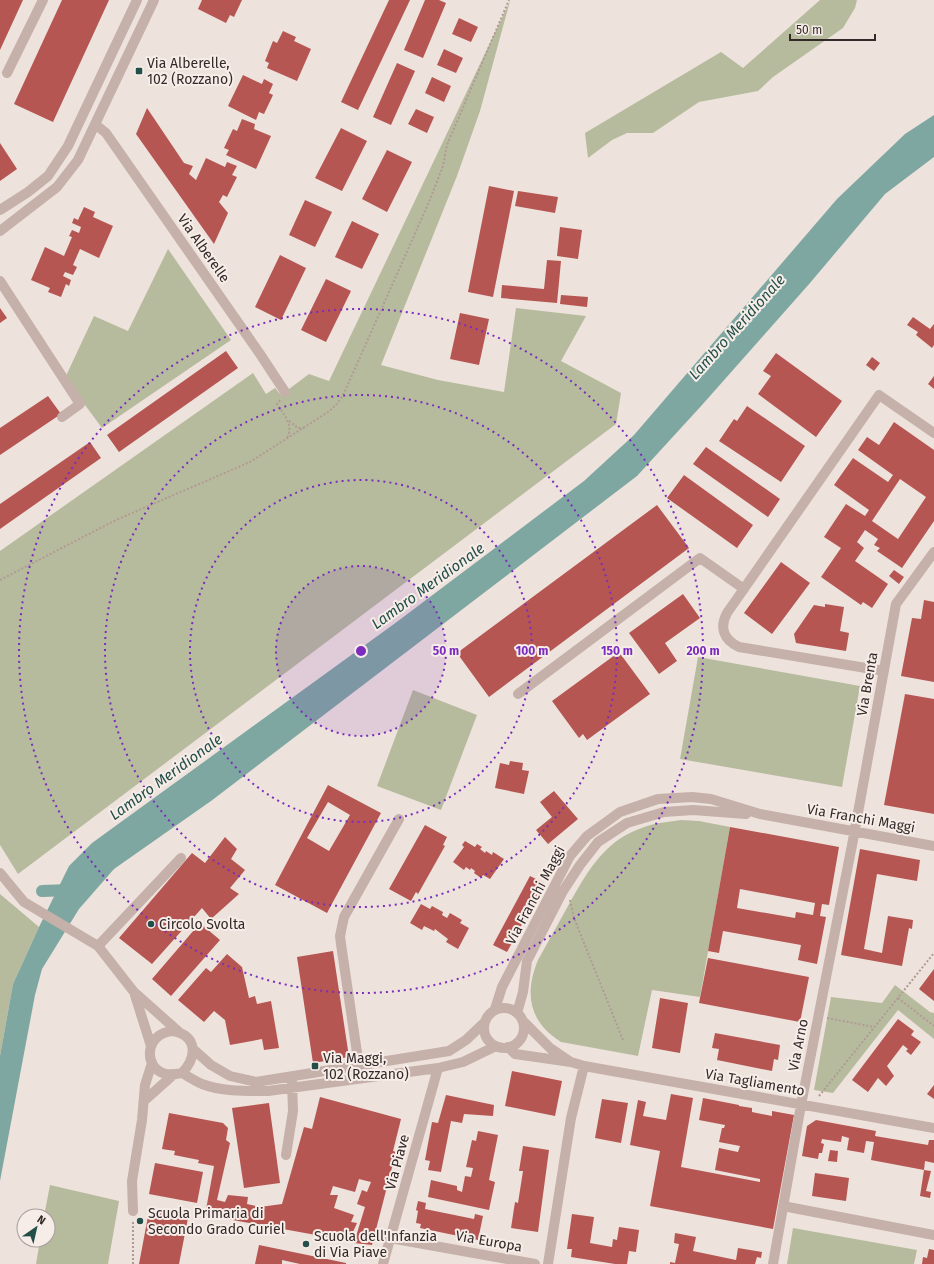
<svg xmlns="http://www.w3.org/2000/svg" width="934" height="1264" viewBox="0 0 934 1264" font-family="'Fira Sans',sans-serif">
  <rect width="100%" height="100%" fill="#eee2dc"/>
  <path fill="#b7bb9e" d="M820,0H857L855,8L843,28L773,77L758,91L699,102L653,133H627L612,140L588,158L585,133L721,52L743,68Z
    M510,1L480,111L457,176L381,365L438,380L504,392L516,308L586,316L561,361L621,393L616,424L18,874L0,845V551L253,373L266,394L275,388L281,395L309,374L329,381Z
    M168,249L231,340L102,428L65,378L94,316L128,331Z
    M698,657L860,686L842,787L680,759Z
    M413,690L477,715L441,810L377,786Z
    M681,820L699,821L730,827L700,997L652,990L638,1056L561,1042C529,1022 524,994 538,960C548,942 558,924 568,906C586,874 603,842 639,829C653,823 667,822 681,820Z
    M0,894L39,927L13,984L0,1056Z
    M895,985L930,1012L934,1013V1039L898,1010L833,1093L814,1090L831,997L882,1003Z
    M50,1185L119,1201L108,1264H36L40,1240H48V1216H44Z
    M793,1228L917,1250L914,1264H787Z"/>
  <path fill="#7fa7a1" d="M934,115V157L885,194L810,283L702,405L637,476L211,801L114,869L79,909L42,969L35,995L0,1181V1056L13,984L39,927L69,866L92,843L394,624L584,481L634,435L837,199L905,134Z"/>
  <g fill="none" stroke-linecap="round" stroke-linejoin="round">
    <path stroke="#7fa7a1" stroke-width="12" d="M42,891L71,890"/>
  </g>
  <path fill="#b65652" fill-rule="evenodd" d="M0,0H23L0,50Z
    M62,0H109L53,122L14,104Z
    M202,0H242L234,17L230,15L226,23L198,9Z
    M389,0H410L358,110L341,102Z
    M425,0H439L446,3L423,58L404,50Z
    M459,18L478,27L471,42L452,34Z
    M283,31L296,37L294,41L311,49L297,81L267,68L269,63L265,61L273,41L277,43Z
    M444,49L463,58L456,73L437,65Z
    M397,63L415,71L391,125L373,117Z
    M243,75L262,84L264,79L273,84L269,93L273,95L264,114L259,112L256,120L228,106Z
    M432,77L451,86L444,102L425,93Z
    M147,108L184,163L193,166L189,174L196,180L206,158L225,167L227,162L237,166L232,175L237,177L227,197L223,195L219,202L228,213L214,244L136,134Z
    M416,109L434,117L427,133L408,124Z
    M242,119L255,124L254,129L271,136L256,169L226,155L229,150L224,148L233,129L237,131Z
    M341,128L367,141L342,191L315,178Z
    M0,143L17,169L0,181Z
    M387,150L412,162L387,212L362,199Z
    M489,186L514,191L493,297L468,292Z
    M518,191L558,197L555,213L515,206Z
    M305,200L332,212L315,247L289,235Z
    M84,207L95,212L93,217L113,226L99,258L80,249L73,265L77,267L73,275L65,272L63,276L71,280L69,286L66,284L61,297L48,292L50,288L31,280L45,247L64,256L72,237L69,236L72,230L79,233L81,227L72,223L74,218L78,220Z
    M352,221L379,234L362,269L335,257Z
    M560,227L582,230L578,259L557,256Z
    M280,255L306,268L281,320L255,307Z
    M547,260L561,261L557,303L501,298L502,285L544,289Z
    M326,279L351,291L326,342L301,330Z
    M561,295L588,297L587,307L560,304Z
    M0,308L7,318L0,323Z
    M460,313L489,319L479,365L450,359Z
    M913,317L930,329L934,324V345L932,348L916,335L918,332L907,325Z
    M226,351L238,368L119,452L107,435Z
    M776,353L842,401L816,437L758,394L771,376L763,371Z
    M872,357L880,363L874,371L866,365Z
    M934,376V389L928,384Z
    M48,396L61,414L0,455V428Z
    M747,406L805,446L781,482L719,441L734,419L737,421Z
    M894,422L934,450V521L902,568L877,551L880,548L874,545L878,539L865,530L857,542L864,548L855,561L888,584L872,608L863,602L861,605L821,577L841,548L824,537L846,504L865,516L869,510L834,485L853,458L888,482L893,475L858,450L867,437L879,445ZM900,479L926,497L898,539L872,521Z
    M90,442L101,458L0,529V504Z
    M706,447L780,499L768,517L693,464Z
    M684,475L753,525L737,548L667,498Z
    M657,505L689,548L489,697L457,653Z
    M781,562L810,583L772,634L744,613Z
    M894,570L904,577L899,584L889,576Z
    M683,594L700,618L665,643L677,661L659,674L629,633Z
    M924,600L934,602V682L901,676L912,618L921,619Z
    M825,604L844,607L840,631L849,633L846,651L796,643L794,634L814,605L825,607Z
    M619,652L650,694L587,740L583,734L579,738L552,701Z
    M905,694L934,699V814L884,805Z
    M510,761L523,763L522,770L529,771L524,794L495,788L500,763L509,765Z
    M328,785L381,813L327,913L275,885ZM328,802L350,815L329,851L307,838Z
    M554,791L578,819L548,844L536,830L552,817L540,802Z
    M425,825L447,837L443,845L445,846L418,894L416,892L411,901L389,889Z
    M730,827L839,847L829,905L822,904L820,916L826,917L817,964L798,960L801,945L723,931L719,953L708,951ZM740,889L815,903L813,915L796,912L795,918L737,908Z
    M225,837L237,849L231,859L245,870L230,888L239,894L211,919L202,908L152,964L119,938L192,853L205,863Z
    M465,841L475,847L477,844L482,847L480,849L485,853L486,851L492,855L493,852L504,859L490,879L483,875L481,878L474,873L475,871L471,868L470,870L466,867L464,870L453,862L464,847L462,845Z
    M860,849L920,860L917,881L877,874L864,949L882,953L888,916L913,920L912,929L909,928L902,966L841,955Z
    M530,876L544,883L507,952L493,945Z
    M421,904L430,909L432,906L443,912L442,915L447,918L450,913L462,920L460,923L469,928L458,949L446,942L448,939L435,929L434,931L424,926L422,930L410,923Z
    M200,923L220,940L171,996L152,979Z
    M333,951L349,1057L313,1063L297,957Z
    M227,954L242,967L249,998L255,996L257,1004L271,1001L279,1048L264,1050L262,1039L230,1045L225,1020L214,1011L204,1022L178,1000L206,968L211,972Z
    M708,958L809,977L800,1022L699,1003Z
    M934,969V1001L919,989Z
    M660,998L688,1003L680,1053L652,1048Z
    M898,1019L914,1031L911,1035L921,1042L911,1055L906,1051L908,1049L903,1045L887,1066L894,1076L886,1086L878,1078L868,1092L852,1080Z
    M715,1033L780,1045L778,1060L774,1059L772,1071L717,1060L719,1049L712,1048Z
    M512,1071L562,1081L555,1116L505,1106Z
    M934,1085V1099L927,1094Z
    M671,1094L693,1098L681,1167L760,1182V1179L715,1170L719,1148L738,1152L740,1146L719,1142L722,1128H724L725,1125L699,1120L703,1098L739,1105V1106L752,1108V1112L772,1116V1111L794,1115L773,1229L650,1206L660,1151L630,1145L638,1100L646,1102L643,1116L666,1120Z
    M446,1095L494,1105L493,1116L464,1114L462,1123L451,1121L441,1172L428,1170L430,1161L425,1160L432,1122L438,1123Z
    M320,1097L401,1119L393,1151L396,1152L372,1245L354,1243L365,1207L357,1204L362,1190L367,1192L371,1182L359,1179L355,1192L333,1186L330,1195H338L334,1208L354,1215L351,1222L357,1223L349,1241L205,1215L214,1166L198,1163L199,1160L174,1155L175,1151L162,1149L169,1113L223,1123L228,1128L226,1140L230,1143L217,1200L225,1202L228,1195L248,1197L247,1204L260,1207L282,1204L304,1127L312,1129Z
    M602,1099L628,1103L621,1143L595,1138Z
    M269,1103L280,1183L244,1188L232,1108Z
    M816,1120L876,1131L875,1136L928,1145L929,1140H934V1163L925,1161L924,1170L871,1160L874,1142L866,1141L864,1153L847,1150L849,1138L842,1136L841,1142L822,1139L821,1143L824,1144L822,1153H819L818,1159L802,1156L807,1126Z
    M478,1131L498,1135L489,1180L495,1182L489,1210L428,1197L431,1180L457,1186V1190L462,1192L465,1176L471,1177L473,1168L466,1167L472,1140L476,1141Z
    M523,1146L549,1150L538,1232L511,1228L515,1202L518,1203L523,1171H519Z
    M830,1150L838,1151L837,1162L828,1161Z
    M155,1163L203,1172L197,1203L149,1194Z
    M924,1170L931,1171L926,1191L931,1192L930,1198L920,1196Z
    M815,1173L849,1178L846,1201L812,1196Z
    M418,1201L426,1203L425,1209L474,1219L475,1214L483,1216L478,1240L420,1228L421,1224L416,1223L418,1211L416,1210Z
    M149,1211L188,1218L179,1264H139Z
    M572,1214L594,1217L590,1243L612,1247L613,1239L617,1240L619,1227L639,1230L636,1252L629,1251L627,1264H615L571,1257L572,1249H567Z
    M675,1233L696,1237L693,1251L736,1260L738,1248L762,1252L761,1258L757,1257L755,1264H670V1262L675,1263L679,1244L674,1243Z
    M259,1245L346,1263V1264H300L282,1260V1264H255Z
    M929,1249L934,1250V1264H922L923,1257L927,1258Z"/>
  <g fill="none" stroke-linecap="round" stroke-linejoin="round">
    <path stroke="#b09a94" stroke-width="2" stroke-dasharray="2 2" stroke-linecap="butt" d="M280,400L277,404C284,415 294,425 287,438
      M289,421L298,428H304
      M0,580L116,520L250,462L328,412L336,405L343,395L349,382L429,202L443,166L447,145L509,0
      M570,900L574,918L623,1040
      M898,998L934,1026
      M827,1018L874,1027
      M819,1096L934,953
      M133,1264V1220"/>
    <path stroke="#c5b0aa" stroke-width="10" d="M7,73L43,0
      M95,124L106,133L260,354L285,392
      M0,210L28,192L48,176L68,146L137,0
      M0,231L57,187L78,160L154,0
      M0,281L80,404L62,417
      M884,671L739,647C724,640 719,628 727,613L879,395L934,433
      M518,694L700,558L744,589
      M0,873L24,902L98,946L134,992L179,1032
      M98,946L181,858
      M134,992L151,1046
      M484 1028a20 20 0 1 1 40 0a20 20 0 1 1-40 0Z
      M495,1009L502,987L570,856L587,836L620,812L658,799L692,797L711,799L760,814L934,846
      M517,1013L523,992L527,961L563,891L580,865L598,842L627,823L664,812L693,810L746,814
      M523,1021L550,1048L569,1061
      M173,1031C198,1036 197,1057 182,1073C177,1074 172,1075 166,1074C143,1069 144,1033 173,1031Z
      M508,1047L515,1054L571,1062L584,1066L934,1128
      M193,1049L211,1065L230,1076L256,1082L449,1051L466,1040L484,1023
      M182,1073C189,1077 195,1081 202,1084C223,1092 247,1091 268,1091L438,1068L463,1062L496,1046
      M360,1073L341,944L340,936L344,917L399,819
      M145,1100L173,1075
      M286,1155L293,1111L292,1081
      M783,1206L934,1235
      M133,1211L132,1181L142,1120L145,1085L152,1063
      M390,1238L535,1264
      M383,1264L438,1068
      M548,1264L571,1118L584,1066
      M773,1264L801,1105L853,840L896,604L934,552"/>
  </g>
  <circle cx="361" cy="651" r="85" fill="#7b2cbf" fill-opacity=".12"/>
  <g fill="none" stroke="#7b2cbf" stroke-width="2" stroke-dasharray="2 4">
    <circle cx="361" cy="651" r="85"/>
    <circle cx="361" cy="651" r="171"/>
    <circle cx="361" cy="651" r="256"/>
    <circle cx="361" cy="651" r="342"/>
  </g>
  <g fill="#234f49" stroke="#f7ede8" stroke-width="1.5">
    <rect x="135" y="67" width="8" height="8" rx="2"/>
    <circle cx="151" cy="924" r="4"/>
    <rect x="311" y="1062" width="8" height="8" rx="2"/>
    <circle cx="140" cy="1221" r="4"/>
    <circle cx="306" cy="1244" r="4"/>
  </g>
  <g text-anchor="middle" stroke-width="4" stroke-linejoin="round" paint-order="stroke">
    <g font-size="14" fill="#332928" stroke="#f7ede8" text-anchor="start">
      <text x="147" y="68">Via Alberelle,<tspan x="147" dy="16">102 (Rozzano)</tspan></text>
      <text x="159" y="929">Circolo Svolta</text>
      <text x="323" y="1063">Via Maggi,<tspan x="323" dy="16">102 (Rozzano)</tspan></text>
      <text x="148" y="1218">Scuola Primaria di<tspan x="148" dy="16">Secondo Grado Curiel</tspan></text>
      <text x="314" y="1241">Scuola dell'Infanzia<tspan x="314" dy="16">di Via Piave</tspan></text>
    </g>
    <g font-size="14" fill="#332928" stroke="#f7ede8">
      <text transform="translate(204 248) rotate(55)" y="5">Via Alberelle</text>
      <text transform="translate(867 684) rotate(-80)" y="5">Via Brenta</text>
      <text transform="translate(861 818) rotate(10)" y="5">Via Franchi Maggi</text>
      <text transform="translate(535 895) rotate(-62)" y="5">Via Franchi Maggi</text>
      <text transform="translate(798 1045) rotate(-79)" y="5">Via Arno</text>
      <text transform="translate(755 1082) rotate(10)" y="5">Via Tagliamento</text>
      <text transform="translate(397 1162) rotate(-75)" y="5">Via Piave</text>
      <text transform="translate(489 1241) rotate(10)" y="5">Via Europa</text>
    </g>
    <g font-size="15" font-style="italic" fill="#234f49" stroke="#f7ede8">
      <text transform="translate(737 327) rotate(-48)" y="5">Lambro Meridionale</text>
      <text transform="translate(428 586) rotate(-36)" y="5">Lambro Meridionale</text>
      <text transform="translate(166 777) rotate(-36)" y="5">Lambro Meridionale</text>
    </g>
  </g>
  <circle cx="361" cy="651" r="6" fill="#7b2cbf" stroke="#f7ede8" stroke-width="2"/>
  <g font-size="12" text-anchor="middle" font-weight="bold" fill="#7b2cbf" stroke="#f7ede8" stroke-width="4" stroke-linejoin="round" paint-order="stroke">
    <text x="446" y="655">50 m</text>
    <text x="532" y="655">100 m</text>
    <text x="617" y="655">150 m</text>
    <text x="703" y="655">200 m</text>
  </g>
  <g transform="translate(36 1228) rotate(34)"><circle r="19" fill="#f7ede8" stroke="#a99f9b"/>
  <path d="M0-3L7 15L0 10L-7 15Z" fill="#234f49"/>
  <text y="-6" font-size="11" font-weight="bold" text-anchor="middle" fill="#332928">N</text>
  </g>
  <path d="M790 34v6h85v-6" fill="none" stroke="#332928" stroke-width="2"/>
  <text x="796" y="34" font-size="12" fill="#332928" stroke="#f7ede8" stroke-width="3" paint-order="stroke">50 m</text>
</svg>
